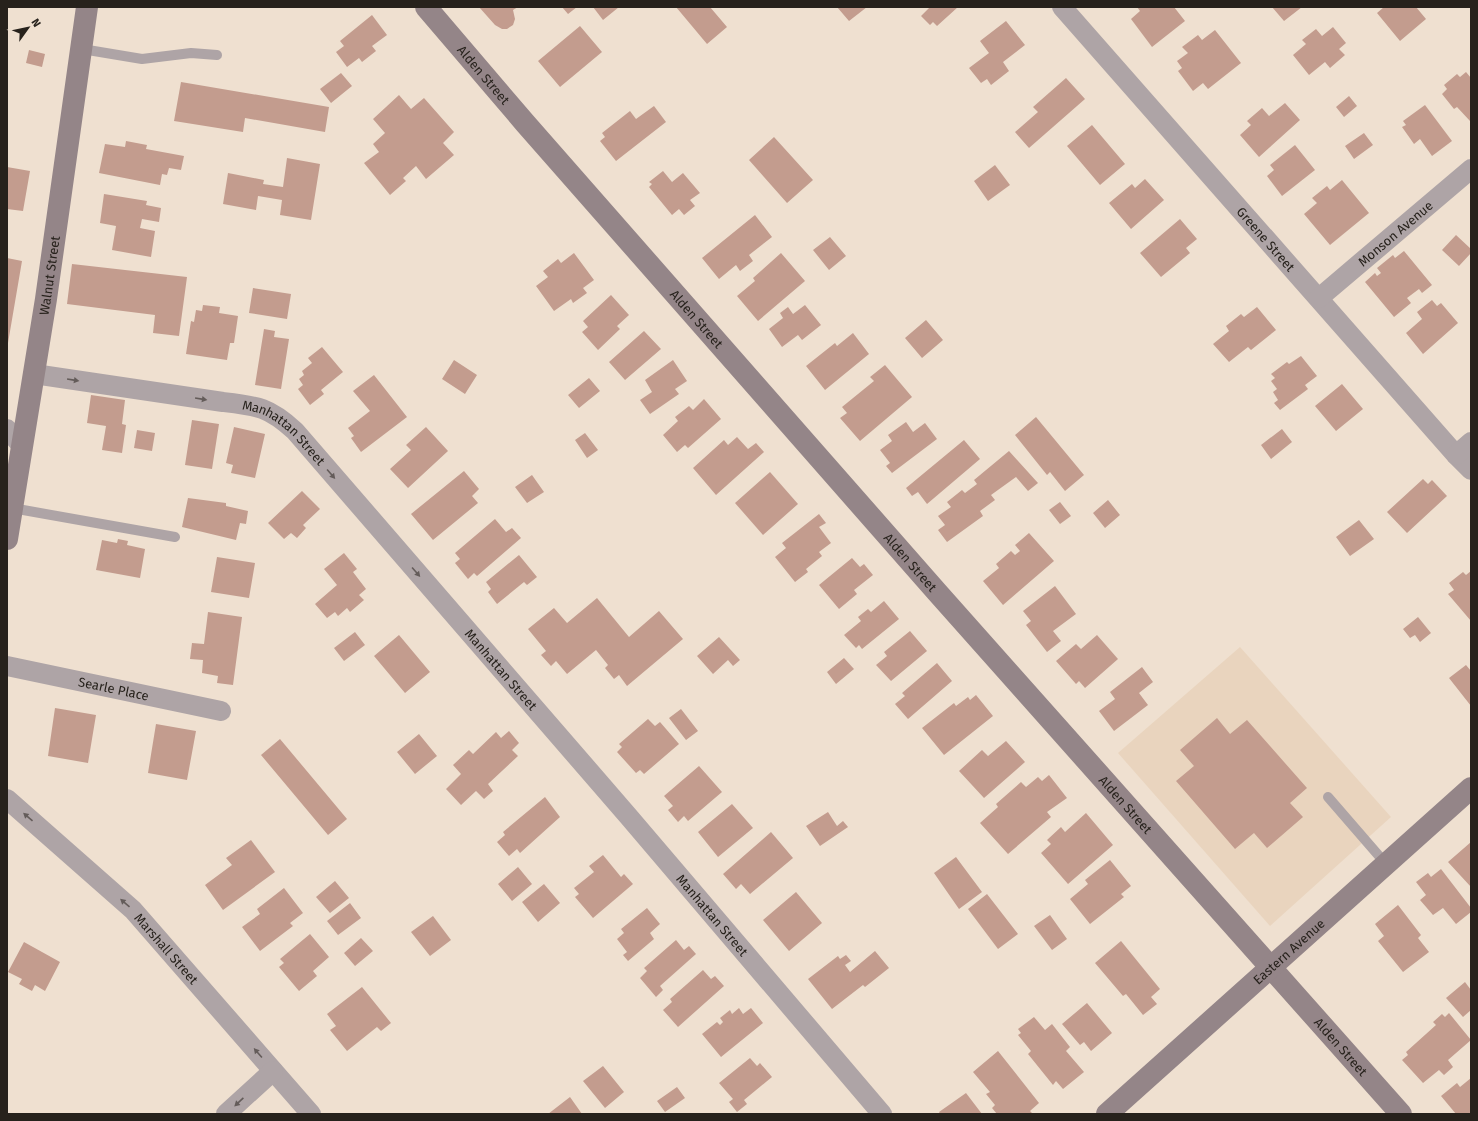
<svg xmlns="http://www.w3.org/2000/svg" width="1478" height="1121" viewBox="0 0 1478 1121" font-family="'Fira Sans',sans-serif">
  <rect width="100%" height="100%" fill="#efe0d0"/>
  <path fill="#e9d4be" d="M1240,647L1391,817L1270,926L1118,753Z"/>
  <path fill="#c39c8e" d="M479,7H518L513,10L515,19L513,25L507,29H502L495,25Z
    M562,7H577L568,14Z
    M593,7H619L603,20Z
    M676,7H710L727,27L707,44Z
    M837,7H867L849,21Z
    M930,7H958L937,26L933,22L930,25L921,16Z
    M1137,7H1174L1185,21L1152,47L1131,19L1140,11Z
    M1272,7H1302L1284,21Z
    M1384,7H1416L1426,19L1400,41L1377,13Z
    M372,15L387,35L372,46L376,51L362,62L359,58L347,67L336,52L344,46L340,41Z
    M1006,21L1025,45L1003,62L1009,71L991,85L987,79L981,83L969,68L989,53L980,41Z
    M580,26L602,52L560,87L538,61Z
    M1333,27L1346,43L1339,49L1345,55L1330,68L1325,62L1309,75L1293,55L1306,44L1302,40L1316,29L1322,36Z
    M1215,30L1241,63L1208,89L1203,83L1193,91L1178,71L1182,68L1177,61L1188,53L1182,47L1198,35L1202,40Z
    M29,50L45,54L42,67L26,63Z
    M1466,72L1471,78V120L1470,121L1457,107L1454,109L1442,94L1447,89L1444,85L1457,74L1460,77Z
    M341,73L352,86L331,103L320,89Z
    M1066,78L1085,99L1029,148L1015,132L1038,112L1033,107Z
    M181,82L329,107L325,132L245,118L243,132L174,121Z
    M399,95L411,109L424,98L454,132L443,143L454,155L426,179L416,166L403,178L406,181L390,195L364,163L379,152L373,144L385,133L373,119Z
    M1349,96L1357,106L1344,117L1336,107Z
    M1285,103L1300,120L1259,157L1240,135L1251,125L1247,121L1262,108L1269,116Z
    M1425,105L1452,141L1432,156L1420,139L1414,144L1402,127L1406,125L1403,121Z
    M654,106L666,122L616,161L600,141L605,137L602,133L630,111L636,119Z
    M1092,125L1125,164L1100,185L1067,146Z
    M1364,133L1373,145L1354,159L1345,146Z
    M774,137L813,180L787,203L749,160Z
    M126,141L147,145L146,149L184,156L181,170L169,168L167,175L162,174L160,185L99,173L105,144L125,147Z
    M1295,145L1315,170L1282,196L1267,176L1274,170L1270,165Z
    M287,158L320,164L311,220L280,215L282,200L258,196L256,210L223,204L228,173L264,180L263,184L283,187Z
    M995,165L1010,185L988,201L974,181Z
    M7,167L30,171L23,211L7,209Z
    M663,171L672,182L683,173L700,193L690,200L695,206L684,215L679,209L672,215L649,187L652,184L649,182Z
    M1145,179L1164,200L1131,229L1109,203L1132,184L1135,188Z
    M1342,180L1369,213L1330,245L1304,214L1317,203L1312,198L1327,186L1330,190Z
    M104,194L147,201L146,205L161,208L159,222L142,219L140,228L155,231L151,257L112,250L116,226L100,223Z
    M755,215L772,237L749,255L753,261L740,271L736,265L719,279L702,258Z
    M1180,219L1197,239L1186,248L1190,253L1161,277L1140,253Z
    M1456,235L1471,249V253L1459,266L1442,250Z
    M830,237L846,256L829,270L813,250Z
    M1404,251L1432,285L1422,293L1419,289L1407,298L1411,303L1394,317L1365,282L1375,273L1377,276L1381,273L1377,268L1393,255L1395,258Z
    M574,253L594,280L583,288L587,293L573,303L571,299L554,311L536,286L548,277L543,271L558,259L561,263Z
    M781,253L805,281L758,321L737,296L755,281L753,278Z
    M7,258L22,261L8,343H7Z
    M72,264L187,277L179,336L153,333L155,315L67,304Z
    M253,288L291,294L287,319L249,313Z
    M611,295L629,315L617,326L620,329L598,350L582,332L588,327L583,321Z
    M1432,300L1437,306L1441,303L1458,323L1423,354L1406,333L1422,319L1417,312Z
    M203,305L220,307L219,313L238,316L234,343H230L227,360L186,354L191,321L194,322L196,310L202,311Z
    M805,305L821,325L802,340L798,335L782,347L769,329L783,318L780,313L788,307L793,314Z
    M1257,307L1276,330L1251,350L1248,347L1229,362L1213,344L1229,331L1226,326L1241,314L1244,317Z
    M926,320L943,340L922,358L905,338Z
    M264,329L275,331L274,337L289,339L281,389L255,385Z
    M644,331L661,349L625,380L609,362Z
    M853,333L869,354L825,390L806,366L835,343L837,346Z
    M322,347L343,372L321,390L324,394L310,405L298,389L303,385L299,379L304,375L302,371L312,363L308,358Z
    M1301,356L1317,376L1305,385L1308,389L1280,410L1274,403L1278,400L1273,392L1277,389L1271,381L1275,378L1271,374L1287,362L1289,364Z
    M454,360L477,375L465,394L442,379Z
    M673,360L687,381L675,389L679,394L650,414L640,400L652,392L645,380Z
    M885,365L912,397L860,441L840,418L847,413L842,407L874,381L870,377Z
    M374,375L407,417L361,452L351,438L354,436L348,428L370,411L353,391Z
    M589,378L600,391L579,408L568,395Z
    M1342,384L1363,409L1336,431L1315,406Z
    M91,395L125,400L122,424L126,425L122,453L102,450L106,426L87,423Z
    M704,399L721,419L688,448L685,445L677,452L663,435L678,421L675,417L689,406L693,410Z
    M1036,417L1084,475L1065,491L1050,472L1047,475L1015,435Z
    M192,420L219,424L212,469L185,465Z
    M906,422L913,432L925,423L937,439L892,473L886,466L890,463L880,450L892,441L888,435Z
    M234,427L265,434L255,478L231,473L233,465L226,463Z
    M426,427L448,451L408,488L390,469L411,450L406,445Z
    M1282,429L1292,442L1271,459L1261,445Z
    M137,430L155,433L152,451L134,448Z
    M585,433L598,450L587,458L575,440Z
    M737,437L748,449L756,443L764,452L716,495L693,468L724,440L728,445Z
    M964,440L980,459L927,504L918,492L912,496L906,488Z
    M1009,451L1038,483L1028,491L1016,477L991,495L995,500L980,511L983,516L947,542L938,530L945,525L938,516L951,507L947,502L962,490L965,493L977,484L974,480Z
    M464,471L479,489L472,496L478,503L433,540L411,514Z
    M770,472L798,504L763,535L735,503Z
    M532,475L544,492L527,503L515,487Z
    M1423,479L1428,484L1432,480L1447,496L1407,533L1387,512Z
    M302,491L320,509L303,525L306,528L297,538L291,533L284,539L268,523Z
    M188,498L226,503V506L248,511L246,524L240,523L236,540L182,527Z
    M1108,500L1120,515L1105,528L1093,513Z
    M1060,502L1071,516L1060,524L1049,510Z
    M819,514L826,523L819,527L831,543L819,552L822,556L806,569L808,572L795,582L775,557L786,548L782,543Z
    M495,519L506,532L512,528L521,538L477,576L474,573L468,579L455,563L460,559L455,553Z
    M1359,520L1374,539L1350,556L1336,537Z
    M1029,533L1054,561L1003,605L983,581L999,568L996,564L1011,551L1015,555L1020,551L1015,545Z
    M118,539L128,541L127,545L145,549L140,578L96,570L102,540L117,543Z
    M344,553L357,569L353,572L366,589L359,595L364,600L350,612L347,608L338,616L335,612L327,618L315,604L337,585L324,569Z
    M519,555L537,577L527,585L524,582L497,604L488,592L491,589L486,582Z
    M217,557L255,563L249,598L211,592Z
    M852,558L860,567L864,564L873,575L854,590L857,594L839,609L819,585Z
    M1471,571V621L1448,594L1454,590L1449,583L1463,572L1466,575Z
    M1055,586L1076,614L1053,631L1061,641L1047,652L1026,625L1031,621L1023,611Z
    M597,598L629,637L659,611L683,639L627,686L619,675L614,679L605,668L608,665L596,650L567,674L556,661L551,666L541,655L546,651L528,629L554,608L567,623Z
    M884,601L899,619L862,649L859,645L856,648L844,635L861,621L858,617L868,609L871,612Z
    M208,612L242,617L233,685L217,683L218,676L202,673L203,660L190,659L192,643L204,644Z
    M1418,617L1431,633L1420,642L1415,635L1410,638L1403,629Z
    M910,631L927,651L891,681L876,665L887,656L884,652Z
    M355,632L365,645L344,661L334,648Z
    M399,635L430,672L405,693L374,656Z
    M1097,635L1118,659L1085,688L1079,681L1076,684L1056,661L1076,644L1081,649Z
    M719,637L740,660L733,666L728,660L713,674L697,656Z
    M844,658L854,669L836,684L827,672Z
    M937,663L952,681L908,719L895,704L905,696L902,693Z
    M1466,665L1471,671V706L1449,678Z
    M1142,667L1153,682L1139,693L1148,705L1114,731L1099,711L1115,699L1110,692Z
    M976,695L993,716L944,755L922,728L954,703L956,706L968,697L970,700Z
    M55,708L96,715L88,763L48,756Z
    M681,709L698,731L686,740L669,718Z
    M1217,718L1230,734L1247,720L1307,788L1290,803L1303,817L1267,848L1254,833L1235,849L1176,781L1194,766L1180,750Z
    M648,719L655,726L660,722L679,744L644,774L640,770L636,773L617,752L622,747L619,744Z
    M156,724L196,731L187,780L148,773Z
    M509,731L519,743L512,750L518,756L488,784L493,791L484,799L476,791L461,805L446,789L461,774L453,765L469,750L473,754L496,732L501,738Z
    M419,734L437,756L415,774L397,752Z
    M280,739L347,819L328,835L261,755Z
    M1006,741L1025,762L984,798L959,771L982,750L988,756Z
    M699,766L722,792L688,821L684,816L678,822L668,810L673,806L664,796Z
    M1049,775L1067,798L1047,812L1051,817L1008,854L980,823L998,807L996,804L1021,782L1026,787L1038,777L1042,781Z
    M545,797L560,817L520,853L517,849L509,856L497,842L505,835L503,832Z
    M732,804L753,828L718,857L698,832Z
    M828,812L837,826L843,821L848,827L820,846L806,826Z
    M1086,813L1113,845L1068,884L1041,853L1051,844L1047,840L1061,827L1065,832Z
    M771,832L793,858L750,894L741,884L736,889L723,874Z
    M251,840L275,872L223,910L205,885L232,865L226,858Z
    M1471,842V887L1448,862Z
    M603,855L621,877L624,874L633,884L593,918L575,897L579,894L574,888L594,872L589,866Z
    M956,857L982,892L959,909L934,873Z
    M1110,860L1131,886L1121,894L1124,897L1090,924L1070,899L1088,884L1085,880Z
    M518,867L532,884L512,901L498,884Z
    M1441,869L1471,908V912L1456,924L1443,908L1433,915L1420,900L1426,895L1416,882L1428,873L1431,877Z
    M335,881L349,898L330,913L316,897Z
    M544,884L560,903L538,922L522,902Z
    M284,888L303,913L290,923L293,926L260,951L242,927L260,914L257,909Z
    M796,892L822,923L789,951L763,920Z
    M987,894L1018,934L998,949L968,909Z
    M350,903L361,918L338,935L327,921Z
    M1398,905L1421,935L1418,938L1429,952L1403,972L1378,941L1384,936L1375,924Z
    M647,908L660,924L650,933L654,939L628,961L623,955L627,952L617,939L624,933L621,929Z
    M1050,915L1067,939L1052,950L1034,926Z
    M433,916L451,940L430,956L411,932Z
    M310,934L329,957L313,971L317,976L299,991L279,967L284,963L280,959Z
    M361,938L373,951L355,966L344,953Z
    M676,940L684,950L689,946L696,954L660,986L663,990L656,997L640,978L647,971L644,968Z
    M1121,941L1160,989L1151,997L1157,1004L1143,1015L1126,994L1123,996L1095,963Z
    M24,942L60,962L45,991L35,985L32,991L19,984L22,979L8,972Z
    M875,951L889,968L865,987L863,985L832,1009L808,979L838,956L840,959L846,955L851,961L845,965L850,972Z
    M703,970L711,979L715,976L724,986L678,1027L663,1010L672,1002L670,999Z
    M1465,982L1471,990V1010L1463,1017L1446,998Z
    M362,987L391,1023L381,1031L377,1027L347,1051L330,1030L336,1026L327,1014Z
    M1087,1003L1112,1033L1091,1051L1084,1042L1080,1045L1062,1024Z
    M739,1008L743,1014L751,1008L763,1023L721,1057L702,1034L717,1022L720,1025L723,1022L720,1018L730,1010L732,1014Z
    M1449,1013L1471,1040L1448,1060L1453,1067L1444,1075L1439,1070L1423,1083L1402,1060L1408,1055L1406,1052L1436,1025L1433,1022L1442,1014L1445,1017Z
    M1034,1017L1045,1030L1052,1024L1070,1047L1066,1051L1084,1072L1063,1089L1056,1081L1053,1085L1028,1054L1031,1051L1018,1035L1021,1033L1018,1029Z
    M998,1051L1039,1103L1030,1111L1033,1114H997L992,1108L995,1105L986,1094L990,1092L973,1072Z
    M750,1058L757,1066L760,1063L772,1077L744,1100L747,1104L737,1112L729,1102L733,1099L719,1083Z
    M603,1066L624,1092L605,1108L583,1081Z
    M1471,1078V1114H1456L1441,1096L1457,1083L1460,1087Z
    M677,1087L685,1098L665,1112L657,1101Z
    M966,1093L982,1114H940L939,1112Z
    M570,1097L582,1114H548Z"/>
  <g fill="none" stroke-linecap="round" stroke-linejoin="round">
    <path stroke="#aea4a6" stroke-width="10" d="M82,49L142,59L191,53L217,55
      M12,508L175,537
      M1328,797L1386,864"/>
    <g stroke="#aea4a6" stroke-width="20">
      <path id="s1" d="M1062,7L1456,455L1471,470"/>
      <path id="s2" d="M1319,298L1471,169"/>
      <path id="s3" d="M34,374L223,402C258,406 269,407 295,431L629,817L882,1114"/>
      <path d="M7,429L22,446"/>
      <path d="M1456,455L1471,442"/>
      <path id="s4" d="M7,666L221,711"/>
      <path id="s5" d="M7,799L133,910L311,1114"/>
      <path d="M226,1114L273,1071"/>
    </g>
    <g stroke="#948588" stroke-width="22">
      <path id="s6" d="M426,7L525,123L936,591L1401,1114"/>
      <path id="s7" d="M7,539L46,299L87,7"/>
      <path id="s8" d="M1107,1114L1471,788"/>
    </g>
  </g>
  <defs><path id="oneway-solid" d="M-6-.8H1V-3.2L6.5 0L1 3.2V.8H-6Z"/></defs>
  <g fill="#645c5a">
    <use href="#oneway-solid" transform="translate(73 380) rotate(9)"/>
    <use href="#oneway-solid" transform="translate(201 399) rotate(9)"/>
    <use href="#oneway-solid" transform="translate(331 474) rotate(49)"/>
    <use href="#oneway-solid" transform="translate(416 572) rotate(49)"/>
    <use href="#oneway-solid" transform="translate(28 817) rotate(-139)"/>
    <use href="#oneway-solid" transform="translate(125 903) rotate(-139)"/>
    <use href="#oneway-solid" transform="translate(258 1053) rotate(-131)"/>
    <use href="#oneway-solid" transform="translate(239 1102) rotate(137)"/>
  </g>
  <g text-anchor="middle" stroke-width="4" stroke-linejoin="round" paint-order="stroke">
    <g font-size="13" fill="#27221c" stroke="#efe0d0">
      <text dy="5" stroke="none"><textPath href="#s6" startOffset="89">Alden Street</textPath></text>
      <text dy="5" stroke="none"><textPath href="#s2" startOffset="100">Monson Avenue</textPath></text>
      <text dy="5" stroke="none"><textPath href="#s1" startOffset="309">Greene Street</textPath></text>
      <text dy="5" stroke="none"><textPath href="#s7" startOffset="267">Walnut Street</textPath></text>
      <text dy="5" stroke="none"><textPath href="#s6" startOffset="413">Alden Street</textPath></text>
      <text dy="5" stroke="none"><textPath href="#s3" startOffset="262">Manhattan Street</textPath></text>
      <text dy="5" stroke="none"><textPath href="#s6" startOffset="737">Alden Street</textPath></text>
      <text dy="5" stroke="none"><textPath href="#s3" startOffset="586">Manhattan Street</textPath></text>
      <text dy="5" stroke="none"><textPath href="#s4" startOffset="109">Searle Place</textPath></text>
      <text dy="5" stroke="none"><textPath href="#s6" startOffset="1061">Alden Street</textPath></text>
      <text dy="5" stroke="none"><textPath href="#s3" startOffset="910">Manhattan Street</textPath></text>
      <text dy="5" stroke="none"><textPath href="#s5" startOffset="219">Marshall Street</textPath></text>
      <text dy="5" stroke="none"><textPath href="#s8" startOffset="244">Eastern Avenue</textPath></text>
      <text dy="5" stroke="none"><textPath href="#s6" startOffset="1385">Alden Street</textPath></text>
    </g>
  </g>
  <rect width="1478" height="1121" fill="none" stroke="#27221c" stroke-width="16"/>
  <g transform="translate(28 28) rotate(57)" stroke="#efe0d0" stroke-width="3" paint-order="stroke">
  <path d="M0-3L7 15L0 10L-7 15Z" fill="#27221c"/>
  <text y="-6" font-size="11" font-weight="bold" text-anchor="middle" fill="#27221c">N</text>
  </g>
</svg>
